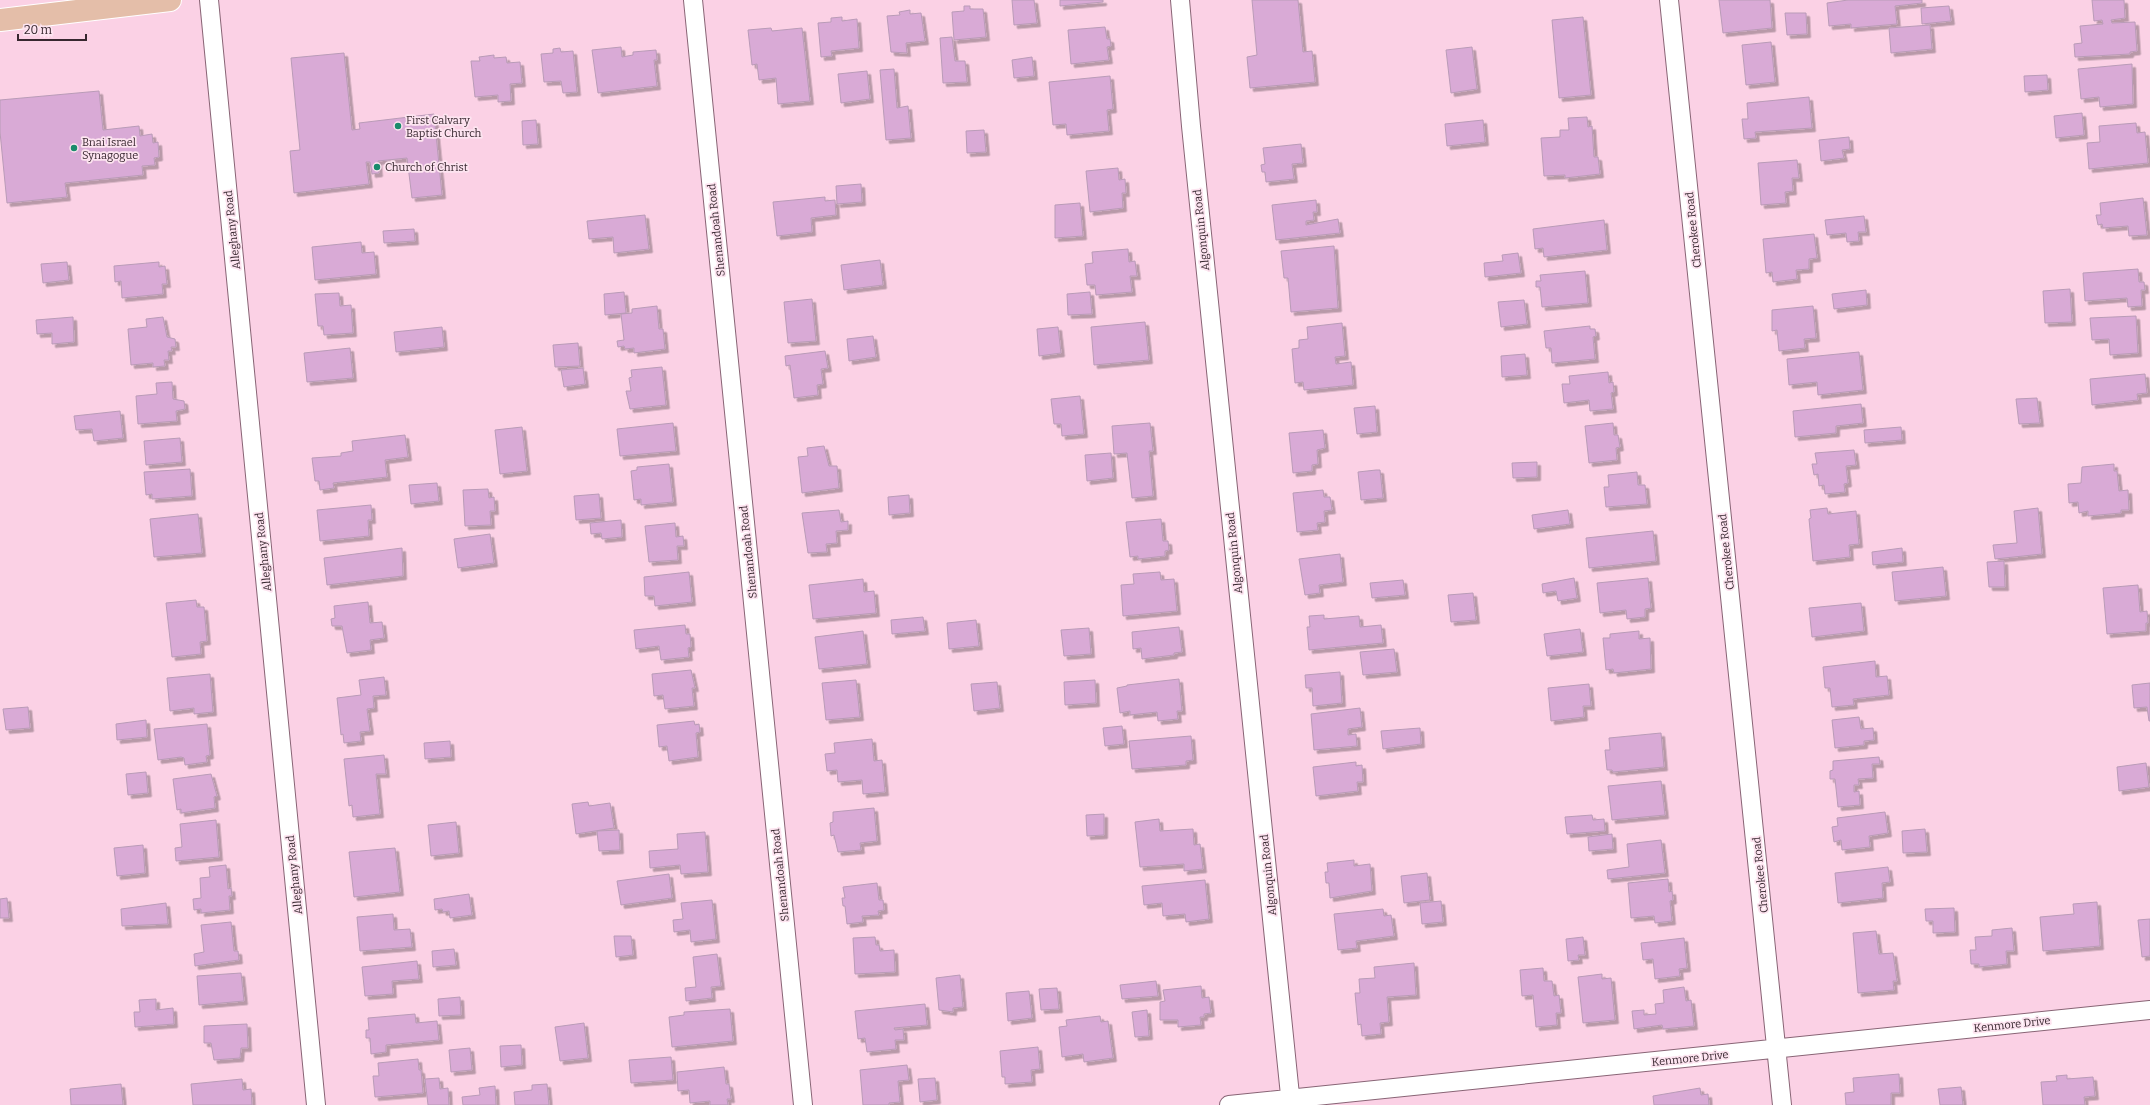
<svg xmlns="http://www.w3.org/2000/svg" width="2150" height="1105" viewBox="0 0 2150 1105" font-family="Bitter,serif">
  <defs>
    <filter id="shadow"><feDropShadow dx="3.5" dy="3.5" stdDeviation="0" flood-color="#0004"/></filter>
  </defs>
  <rect width="100%" height="100%" fill="#fbd1e5"/>
  <path fill="#d9aad6" stroke="#b99bb7" filter="url(#shadow)" d="M1012,0H1034L1037,23L1014,25Z
    M1060,0H1103V2L1060,6Z
    M1252,0H1298L1303,52L1312,51L1315,82L1250,88L1247,57L1257,55Z
    M1719,0H1770L1772,28L1723,33Z
    M1848,0H1922V3L1895,6L1897,24L1851,28V24L1829,26L1827,3Z
    M2092,0H2124L2125,18L2111,20L2112,23L2135,22L2137,51L2130,52V54L2075,57L2074,44L2082,43L2080,26L2103,24L2102,20L2094,21Z
    M964,6H970V9H983L986,37L954,40L952,12L964,11Z
    M1949,6L1951,21L1922,24L1921,8Z
    M910,10V14L921,13L925,41L906,43L907,53L891,52L887,16L900,15L899,12Z
    M1785,13H1806L1807,34L1787,35Z
    M842,17V21L857,19L859,48L831,51L832,56L821,57L818,23L831,22V18Z
    M1583,17L1591,95L1559,98L1552,20Z
    M1930,25L1932,49L1891,53L1889,28Z
    M1105,27L1107,39H1110L1111,46L1107,47L1109,60L1071,64L1068,30Z
    M771,28L772,31L802,28L810,101L778,104L776,78L759,80L757,64L752,65L748,30Z
    M952,37L955,61H965L967,82L943,83L940,38Z
    M1771,42L1775,82L1746,85L1742,45Z
    M621,47L622,57L633,55V52L656,50L657,60H654L657,86L598,93L592,50Z
    M1472,47L1477,89L1451,93L1446,50Z
    M560,48L561,52L573,51L577,92L563,93L561,81L544,82L541,54L553,53V49Z
    M344,53L352,130L360,129L359,123L434,114L442,195L412,198L407,158L378,161L379,173L372,174L370,162H366L369,184L294,193L290,151L300,150L291,58Z
    M494,55V58L506,57L507,63L520,62L522,83L510,84L511,101L498,102V95L475,97L471,61H480L479,57Z
    M1032,57L1034,76L1014,78L1012,60Z
    M2132,64L2133,104L2100,107L2099,97L2081,99L2078,69Z
    M894,69L897,108L908,106L911,138L886,140L880,70Z
    M867,71L870,99L841,103L838,74Z
    M2047,75L2048,90L2025,92L2024,76Z
    M1110,76L1113,109L1107,110L1109,131L1067,135L1066,124L1053,125L1049,82Z
    M99,91L103,130L139,126L140,136L152,134L153,143L158,142L159,157L154,158L155,165L142,166L143,175L65,183L67,197L7,203L0,132V100Z
    M1809,97L1812,128L1755,132L1756,138L1744,139L1742,119H1748L1747,103Z
    M2082,113L2084,135L2056,138L2054,116Z
    M1587,117L1588,127L1592,126L1594,157H1598L1600,174L1565,178V175L1544,176L1541,138L1560,137V130H1569L1568,118Z
    M536,120L538,144L523,145L522,121Z
    M1483,120L1485,142L1447,146L1445,124Z
    M2136,123L2137,133L2145,132L2148,163L2089,169L2087,143L2100,142L2099,126Z
    M984,130L986,152L967,153L966,131Z
    M1849,137L1850,149L1842,150L1844,158L1821,161L1819,140Z
    M1301,144L1303,163L1292,164L1294,179L1266,182L1265,172H1262L1261,165L1265,164L1263,148Z
    M1797,160L1799,178H1792L1793,191L1785,192L1786,203L1761,205L1758,163Z
    M1118,168L1119,180L1125,179L1126,193H1122L1123,208L1090,212L1086,171Z
    M861,184L862,202L837,204L836,186Z
    M825,197V201L835,200L836,215L811,218L812,232L777,236L773,202Z
    M2143,198L2147,235L2129,236L2128,226L2103,228L2102,224L2098,225L2096,215H2101L2100,203Z
    M1316,200L1317,212H1313L1314,220L1306,221V225L1338,219L1340,233L1276,240L1272,205Z
    M1080,203L1083,236L1055,238V205Z
    M645,215L649,249L614,253L613,237L589,239L587,221Z
    M1864,216L1866,232H1858L1859,241L1847,242L1846,233L1827,235L1825,220Z
    M1604,220L1607,250L1544,257L1543,248L1535,249L1533,229Z
    M414,229L415,241L384,243L383,231Z
    M1814,234L1817,258L1809,259V269L1796,270L1797,279L1773,282L1772,272L1766,273L1763,239Z
    M361,242L362,253L374,252L376,274L315,280L312,247Z
    M1334,246L1338,308L1291,312L1288,278H1284L1281,251Z
    M1128,249L1129,262L1135,261L1137,276H1130L1132,292L1096,295L1095,285H1087L1085,264L1093,263L1092,252Z
    M1518,253L1521,273L1485,277L1484,263L1503,261L1502,255Z
    M880,260L883,285L844,290L841,265Z
    M67,262L69,280L43,283L41,264Z
    M159,262V267L165,266L167,284H162L163,294L122,298L121,281L115,282L114,266Z
    M2138,269L2139,282H2144L2145,290H2141L2142,306L2128,307L2127,298L2085,301L2083,273Z
    M1585,271L1588,303L1542,307L1540,287H1536V281H1541L1540,275Z
    M2070,289L2072,322L2045,323L2043,291Z
    M1866,290L1867,305L1834,309L1832,294Z
    M624,292L626,313L605,315L604,294Z
    M1090,292L1092,314L1068,315L1067,294Z
    M339,293L340,306L351,305L353,333L324,335L323,326H318L315,294Z
    M812,299L816,341L788,343L784,302Z
    M1524,300L1527,324L1501,327L1498,302Z
    M657,306L659,329H663L665,349L634,353V348L625,349L624,346L618,347L617,341L624,340L621,314L632,313V309Z
    M1813,306L1816,338L1804,339L1805,348L1779,351L1777,330L1772,331V310Z
    M2136,316L2138,353L2110,355L2109,339L2092,340L2090,318Z
    M73,317L74,342L52,344V333L37,334L36,320Z
    M163,317L167,337L175,339L176,347H171L172,351H168L169,360H164L165,366L153,367V363L131,365L128,329L147,327L146,319Z
    M1145,322L1149,360L1094,365L1091,327Z
    M1342,323L1345,356L1335,357L1336,364L1351,362L1353,385L1304,390L1303,382L1295,383L1292,349L1299,348V340L1308,339L1307,327Z
    M1590,326V329H1595L1596,336L1593,337L1595,359L1552,363L1551,348H1546L1544,331Z
    M442,327L444,347L396,352L394,332Z
    M1058,327L1061,353L1039,356L1037,329Z
    M873,336L876,357L849,361L847,339Z
    M578,343L580,366L555,367L553,345Z
    M350,348L353,378L307,382L304,353Z
    M825,351L828,368L821,369L823,384L817,385L818,395L794,398L790,365L786,366L785,356Z
    M1859,352L1863,390L1818,395L1817,382L1789,385L1787,359Z
    M1525,354L1527,375L1502,377L1501,356Z
    M662,367L666,405L630,409L626,391H631L629,378L632,377L631,370Z
    M583,368L585,384L564,387L561,370Z
    M1608,372L1609,383L1613,382L1614,392L1611,393L1613,409L1590,411L1589,400L1564,403L1562,384H1570L1569,376Z
    M2145,374L2147,393L2137,394L2138,400L2092,405L2090,379Z
    M172,382L173,399L184,401L185,409L176,411L177,421L138,424L136,396L157,394L156,383Z
    M1080,396L1084,434L1062,436L1061,424H1054L1051,399Z
    M2037,398L2040,423L2019,424L2016,399Z
    M1861,404L1863,423L1836,426V433L1795,437L1793,411Z
    M1375,406L1377,432L1357,434L1354,408Z
    M120,411L123,438L94,441L92,429L76,430L74,416Z
    M673,423L676,451L620,456L617,429Z
    M1150,423L1153,451H1149L1153,496L1132,498L1127,453L1114,454L1112,426Z
    M1613,423L1614,435H1618L1620,447L1616,448L1617,460L1589,463L1585,426Z
    M522,427L527,471L500,474L495,430Z
    M1901,427L1902,440L1865,443L1864,430Z
    M1323,430L1325,448L1317,450L1318,464L1312,465V471L1293,473L1289,433Z
    M405,435L408,457L385,460L387,477L333,483L334,488L320,490L319,481H315L312,458L341,456V453L353,451L352,441Z
    M180,438L182,462L146,465L144,441Z
    M824,446L829,466H837L839,488L802,493L798,457L808,456L807,448Z
    M1854,450L1856,465L1846,466L1848,483L1844,484L1845,492L1825,494L1824,485L1819,486L1818,474L1814,475L1812,464H1817L1815,453Z
    M1111,453L1113,478L1087,481L1085,455Z
    M1537,462V477L1513,478L1512,463Z
    M669,464L673,502L641,505V499L634,500L631,471L637,470V467Z
    M2114,464V471H2117L2119,491L2128,490L2129,510H2121V513L2088,516V511L2079,513L2078,502L2069,503L2068,484L2081,483L2082,467Z
    M190,469L192,496L152,499V494L146,495L144,472Z
    M1376,470H1380L1383,498L1361,500L1358,472Z
    M1637,472L1638,485H1645L1647,504L1606,507L1604,487H1609L1608,475Z
    M437,483L439,501L411,504L409,485Z
    M488,489L489,498L494,497L495,511H490L491,525L465,526L463,490Z
    M1323,490L1324,497H1330L1332,510L1324,511L1325,522L1317,523L1318,530L1297,532L1293,493Z
    M599,494L601,518L576,520L574,496Z
    M909,495L910,513L889,515L888,497Z
    M371,505L372,520H368L369,536L320,541L317,510Z
    M1827,508L1828,514L1856,511L1859,544L1849,545L1850,557L1813,561L1809,519L1811,518L1810,510Z
    M2038,508L2042,554L1995,559L1993,545L2017,543L2014,511Z
    M839,510L841,522L848,521V530L836,531L837,543L826,544L827,552L808,553L802,513Z
    M1568,510L1570,524L1534,529L1532,515Z
    M198,514L202,553L154,557L150,519Z
    M1161,519L1163,541H1168L1169,550L1165,551V556L1138,559V556L1130,557L1126,522Z
    M621,520L622,537L602,539L601,533L591,534L590,523Z
    M675,523L676,537L683,536L684,546H677L678,560L649,562L645,526Z
    M1653,531L1656,561L1589,568L1586,538Z
    M490,534L494,563L458,568L454,539Z
    M402,548L403,576L327,585L324,558Z
    M1902,548L1903,562L1873,565L1872,552Z
    M1340,554L1343,582L1319,585L1320,593L1305,595L1299,559Z
    M2004,561L2005,587H1989L1987,562Z
    M1943,567L1946,596L1895,601L1892,572Z
    M689,572L692,602L655,606L654,596H645L644,577Z
    M1160,572L1161,580L1174,579L1177,611L1123,616L1121,585L1134,584L1133,574Z
    M1574,578L1577,598L1558,601L1556,591L1543,593L1542,584Z
    M1648,578L1651,608L1645,609V617L1627,619L1626,610L1600,613L1597,583Z
    M863,579L864,592L874,591L876,613L813,619L809,585Z
    M1403,580L1405,595L1372,598L1370,583Z
    M2138,585L2140,612L2147,611L2148,623H2146V631L2107,634L2103,588Z
    M1473,593L1476,620L1451,622L1448,595Z
    M196,600L197,607H204L207,641L200,642L201,654L172,657L166,603Z
    M368,602L370,623L382,622L384,638L370,640L371,650L347,653L342,626H332L331,619L335,618L334,606Z
    M1861,603L1864,631L1812,637L1809,608Z
    M1324,615V619L1359,616L1360,627L1381,625L1383,643L1309,650L1307,627H1310L1309,616Z
    M923,617L925,631L892,634L891,620Z
    M976,620L979,646L949,649L947,623Z
    M685,625L686,634H690L691,647L688,648L689,657L661,660L659,646L636,649L634,630Z
    M1179,627L1182,652L1174,653V655L1142,659L1141,648L1133,649L1132,632Z
    M1089,628L1091,654L1064,656L1061,630Z
    M1580,629L1583,652L1547,656L1544,634Z
    M863,631L867,664L819,669L815,637Z
    M1639,631V639L1650,638L1651,669L1614,673L1613,669L1606,670L1603,638H1610V634Z
    M1394,649L1397,672L1363,675L1360,652Z
    M1875,661L1876,677L1887,676L1889,695L1853,699L1854,705L1832,707L1830,688H1825L1823,667Z
    M691,670L695,688H692L694,706L665,709L663,695L654,696L652,674Z
    M1340,672L1342,703L1313,706L1312,688H1306L1305,675Z
    M210,674L213,712L194,714V708L170,711L167,678Z
    M384,677L386,695L373,696L374,708L367,709L370,731L360,732L361,741L344,743L343,734L341,735L337,698L361,695L359,680Z
    M1179,679L1182,711H1177L1178,719L1158,721L1157,712L1130,715V711L1120,713L1117,688L1127,686V685Z
    M856,680L860,717L826,720L822,683Z
    M1095,680L1096,703L1065,705L1064,682Z
    M997,682L1000,708L974,711L971,684Z
    M2150,683V721H2149L2147,707L2134,708L2132,685Z
    M1589,684L1591,706H1583L1584,717L1551,721L1548,688Z
    M28,707L30,728L6,730L3,709Z
    M1360,708L1362,727L1348,729V735L1356,734L1357,746L1314,750L1311,714Z
    M1859,717L1861,729L1873,728L1874,740L1864,741V745L1835,748L1832,720Z
    M146,720L147,737L117,740L116,724Z
    M694,721L695,725L699,724L700,732L696,733L698,757L669,761L667,746L659,747L657,725Z
    M207,724L210,755L206,756L207,762L185,765L184,758L181,757L158,760L154,729Z
    M1122,726L1124,744L1105,746L1103,728Z
    M1420,728L1421,744L1383,749L1381,731Z
    M1661,733L1664,767L1613,772L1612,770H1607L1605,750H1610L1609,738Z
    M1191,736L1193,760L1186,761V765L1132,769L1129,741Z
    M872,739L874,761L882,760L885,792L863,794L862,780L838,782L837,770L827,771L825,754L835,753L834,743Z
    M450,741L451,757L425,759L424,743Z
    M384,755L386,774H376L380,814L353,817L352,805L349,806L344,759Z
    M1879,757L1880,764H1872L1873,778L1858,779L1859,785H1854V792L1859,791L1860,805L1838,807L1835,779H1830V771L1833,770V761Z
    M1356,762V766L1362,765L1363,782H1357L1358,791L1316,796L1313,767Z
    M2146,763L2149,787L2119,791L2117,767Z
    M146,772L148,793L128,795L126,774Z
    M211,774L217,796L214,797L215,808L181,813V809L177,810L173,779Z
    M1661,781L1665,815L1612,820L1608,786Z
    M588,802L589,806L610,803L614,828L576,834L572,804Z
    M874,808L877,841L860,843L861,850L838,852L834,835L831,836L830,823L833,822V812Z
    M1885,812L1888,833L1869,836L1870,847L1842,850L1841,840L1834,842L1832,827L1838,826L1837,818Z
    M1104,814V835L1087,836L1086,815Z
    M1592,815L1593,820L1604,819L1605,831L1567,834L1565,817Z
    M1159,819L1160,831L1193,829L1194,845L1200,844L1203,869L1184,871V864L1140,867L1135,822Z
    M216,820L219,857L176,861L175,848L182,847L180,824Z
    M456,822L459,853L431,856L428,825Z
    M1925,829L1927,852L1903,853L1902,831Z
    M619,830L620,850L599,851L597,831Z
    M705,832L708,872L681,874L680,865L650,868L649,851L678,849L677,834Z
    M1612,834L1613,849L1589,851L1588,837Z
    M1661,840L1665,873L1608,879L1607,870L1629,867L1627,844Z
    M143,845L145,873L117,876L114,848Z
    M395,848L400,892L354,897L349,852Z
    M1354,860V866L1370,864L1372,891L1330,898L1329,883H1326L1325,872H1328L1327,863Z
    M226,865L228,889L231,888L232,896H229L230,910L201,913V909L194,910L193,899L201,898L200,878L210,877L209,867Z
    M1888,867L1890,882L1882,883L1883,898L1838,903L1835,873Z
    M1427,873L1430,900L1404,903L1401,876Z
    M669,874L672,898L621,905L617,881Z
    M1668,879L1669,892L1672,891L1673,900L1670,901L1672,921L1655,923L1654,916L1631,918L1628,883Z
    M1205,880L1209,919L1186,922L1185,914L1163,916L1162,903L1144,905L1142,886Z
    M877,883L879,900H883L884,910L878,911L879,915L862,916L863,922L847,924L845,906H843L842,898H845L843,887Z
    M469,894L472,915L450,918L449,911L443,912L442,909L435,910L434,899Z
    M7,898L9,918H0V899Z
    M712,900L716,939L691,942L690,930L674,932L673,920L683,919L681,903Z
    M1441,901L1443,922L1422,924L1420,903Z
    M2097,902L2100,946L2043,951L2040,917L2074,914L2073,904Z
    M166,903L168,924L122,926L121,909Z
    M1954,908L1955,932L1933,933V921H1926L1925,909Z
    M1383,909L1384,916L1391,915L1394,936L1356,941L1357,948L1338,950L1334,914Z
    M393,914L394,930L410,929L412,947L360,951L357,917Z
    M2150,919V956L2142,957L2138,920Z
    M231,922L234,951H238L239,960L195,966L194,954L204,952L201,925Z
    M2012,928L2014,951H2006L2007,964L1979,967V964H1971L1970,950H1976L1975,937L1992,936V930Z
    M1876,931L1879,954L1893,953L1897,981H1893L1894,990L1858,993L1853,933Z
    M614,936H631L633,955L616,957Z
    M875,937L876,945H879L880,951L894,950L895,972L855,974L853,938Z
    M1583,937L1585,955H1578L1579,960L1568,961L1566,939Z
    M1684,938L1687,968L1679,969L1680,976L1655,979L1653,959L1643,960L1641,943Z
    M454,949L456,965L433,967L432,951Z
    M717,954L721,986L711,987L712,998L686,1001L685,988L696,987L693,957Z
    M417,961L419,979L392,981L393,994L365,996L362,967Z
    M1414,963L1416,995L1387,997L1389,1022L1380,1023L1381,1034L1362,1036L1361,1024L1358,1025L1355,993H1360L1359,979L1375,978L1374,967Z
    M1543,968L1544,981H1552L1554,996L1559,995L1561,1013H1556L1557,1025L1536,1027L1533,995L1522,996L1520,970Z
    M241,973L244,1001L199,1005L197,976Z
    M1602,974V979L1611,978L1615,1020L1583,1023L1578,977Z
    M960,975L963,1007L953,1008V1012L939,1010L936,978Z
    M1156,981L1158,996L1122,999L1120,985Z
    M1201,986L1202,998L1209,997L1211,1013L1204,1014V1017H1200L1201,1025L1178,1027V1020H1160V1002L1165,1001L1163,990Z
    M1684,987L1686,1001L1691,1000L1694,1026L1663,1029L1662,1025L1634,1029L1632,1011L1644,1010V1015L1656,1014L1655,1004L1664,1003L1663,990Z
    M1057,988L1059,1009L1041,1010L1039,989Z
    M1029,991L1032,1018L1008,1021L1006,993Z
    M460,997L461,1015L439,1016L438,999Z
    M156,999V1010L173,1008L174,1024L135,1027L134,1012H140L139,1000Z
    M925,1004L927,1025L894,1028L895,1030L903,1029L904,1040H895L896,1049L867,1052L865,1038L858,1039L855,1011Z
    M730,1009L733,1041L672,1047L669,1017L684,1015V1012Z
    M1147,1010L1149,1036L1135,1037L1132,1012Z
    M415,1014L416,1023L437,1021L439,1040L386,1045V1052L371,1054L370,1038H366V1030H369L368,1018Z
    M1100,1016L1101,1022L1108,1021L1113,1058L1084,1062L1083,1054L1062,1057L1059,1027L1067,1026L1066,1020Z
    M584,1023L588,1058L560,1061L555,1027Z
    M247,1024L248,1048H241L240,1058L214,1060L211,1043H204V1026Z
    M521,1045L522,1065L501,1067L500,1046Z
    M1038,1047L1040,1069L1031,1070L1032,1082L1005,1084V1077H1002L1000,1051Z
    M470,1048L472,1070L451,1072L449,1050Z
    M671,1057L673,1080L631,1083L629,1060Z
    M418,1059L419,1070H421L423,1093L375,1097L373,1076H379L378,1063Z
    M907,1065L909,1080L898,1081L900,1102L889,1103V1105H863L860,1070Z
    M724,1067L726,1084H729L731,1099H727L728,1105H710V1101L690,1103L689,1090L678,1091L677,1072Z
    M1899,1074L1900,1093H1891V1105H1846L1845,1093L1854,1092L1853,1078Z
    M2067,1075V1079L2093,1077L2095,1096L2084,1097L2085,1105H2043L2041,1082L2057,1081L2056,1076Z
    M439,1078L440,1089L448,1088L449,1105H428L425,1079Z
    M935,1078L937,1100L920,1102L918,1079Z
    M242,1079L243,1090L251,1089L252,1105H193L191,1084Z
    M121,1084L123,1105H71L70,1089Z
    M547,1084L549,1105H515L514,1092L532,1090V1085Z
    M495,1086L496,1105H463L462,1097L480,1095L479,1088Z
    M1961,1087L1963,1105H1940L1938,1089Z
    M1700,1088L1701,1095L1708,1094L1709,1105H1654L1653,1096Z"/>
  <g fill="none" stroke-linecap="round" stroke-linejoin="round">
    <defs>
      <path id="minor" d="M209,0L316,1105
        M693,0L803,1105
        M1180,0L1191,126L1291,1105
        M1669,0L1782,1105
        M1229,1105L2150,1010"/>
      <path id="primary" d="M0,20L170,0"/>
    </defs>
    <use href="#minor" stroke="#886475" stroke-width="20"/>
    <use href="#primary" stroke="#fff" stroke-width="24"/>
    <use href="#minor" stroke="#fff" stroke-width="18"/>
    <use href="#primary" stroke="#e4bea9" stroke-width="22"/>
  </g>
  <g fill="#198b6b" stroke="#fde4f0" stroke-width="1.5">
    <circle cx="398" cy="126" r="4"/>
    <circle cx="74" cy="148" r="4"/>
    <circle cx="377" cy="167" r="4"/>
  </g>
  <g text-anchor="middle" stroke-width="3.5" stroke-linejoin="round" paint-order="stroke">
    <g font-size="11" fill="#37272f" stroke="#fde4f0" text-anchor="start">
      <text x="406" y="124">First Calvary<tspan x="406" dy="13">Baptist Church</tspan></text>
      <text x="82" y="146">Bnai Israel<tspan x="82" dy="13">Synagogue</tspan></text>
      <text x="385" y="171">Church of Christ</text>
    </g>
    <g font-size="11" fill="#37272f" stroke="#fde4f0">
      <text transform="translate(232 230) rotate(-96)" y="4">Alleghany Road</text>
      <text transform="translate(716 230) rotate(-96)" y="4">Shenandoah Road</text>
      <text transform="translate(1201 230) rotate(-96)" y="4">Algonquin Road</text>
      <text transform="translate(1693 230) rotate(-96)" y="4">Cherokee Road</text>
      <text transform="translate(263 552) rotate(-96)" y="4">Alleghany Road</text>
      <text transform="translate(748 552) rotate(-96)" y="4">Shenandoah Road</text>
      <text transform="translate(1726 552) rotate(-96)" y="4">Cherokee Road</text>
      <text transform="translate(1234 553) rotate(-96)" y="4">Algonquin Road</text>
      <text transform="translate(294 875) rotate(-96)" y="4">Alleghany Road</text>
      <text transform="translate(780 875) rotate(-96)" y="4">Shenandoah Road</text>
      <text transform="translate(1268 875) rotate(-96)" y="4">Algonquin Road</text>
      <text transform="translate(1760 875) rotate(-96)" y="4">Cherokee Road</text>
      <text transform="translate(2012 1024) rotate(-6)" y="4">Kenmore Drive</text>
      <text transform="translate(1690 1058) rotate(-6)" y="4">Kenmore Drive</text>
    </g>
  </g>
  <path d="M18 34v6h68v-6" fill="none" stroke="#37272f" stroke-width="2"/>
  <text x="24" y="34" font-size="12" fill="#37272f" stroke="#fde4f0" stroke-width="3" paint-order="stroke">20 m</text>
</svg>
